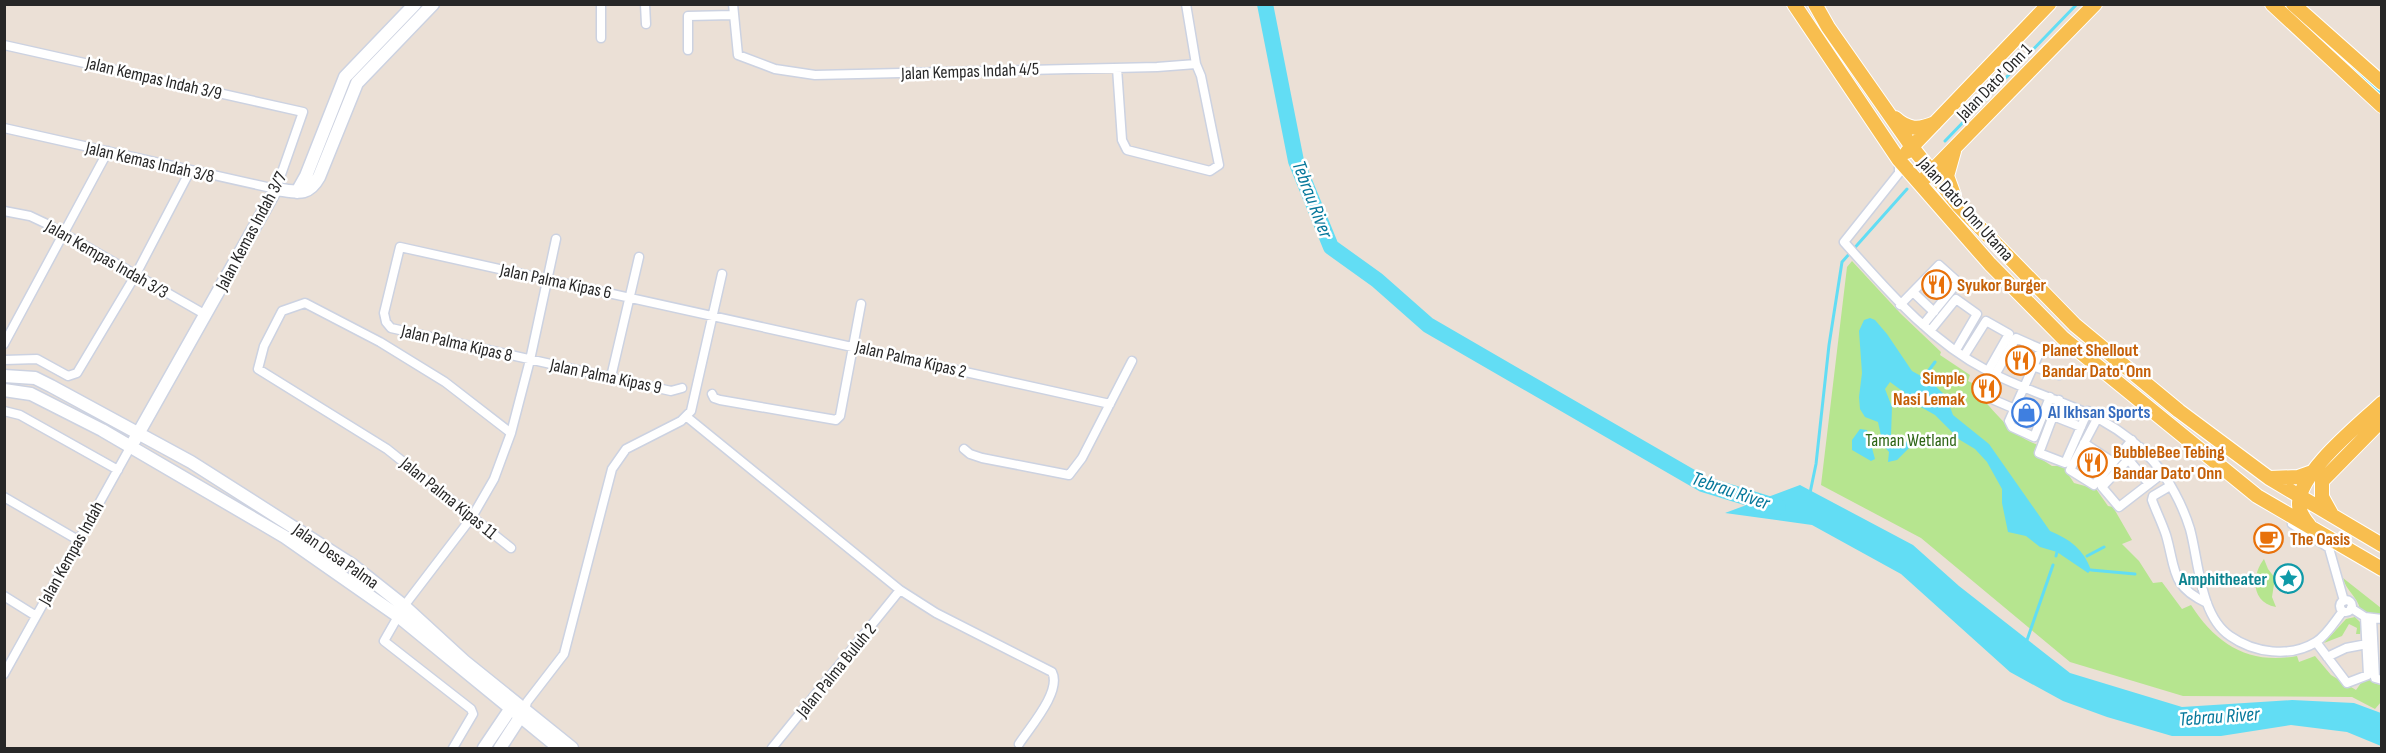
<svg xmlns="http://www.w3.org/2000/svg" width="2386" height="753" viewBox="0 0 2386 753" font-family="'Sofia Sans Condensed',sans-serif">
  <rect width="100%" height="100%" fill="#ebe0d6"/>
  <path fill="#b6e58f" d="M1852,261L1901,314L1941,352L1940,355L1970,375L1968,381L1978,386L1976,392C1996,412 2010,435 2038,445L2035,455L2052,466H2066V471L2074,483L2096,489L2108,506L2113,507L2132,540L2122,544L2139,561L2153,583L2162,582L2182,609L2191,605C2216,644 2249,665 2297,656L2299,662L2315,656L2331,675L2356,690L2361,683L2371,678L2374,683L2381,685V702L2375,709L2352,697L2183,696L2070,662L1921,538L1821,485L1847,267Z
    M2264,559L2268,569L2275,578L2272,597L2276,607C2251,602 2251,576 2264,559Z
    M2343,578L2381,608V614L2368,613L2360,609C2357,596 2346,591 2343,578Z
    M2355,617L2362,624L2360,634H2356L2357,628L2349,624L2342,636L2324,643L2346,619Z"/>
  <path fill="#62ddf4" d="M1870,318L1875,320L1887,334L1912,371L1930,381L1946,396L1953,415L1989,444L2050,531C2070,539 2084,550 2091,570L2088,573L2057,552L2040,547L2026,536L2008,532L2002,503V489L1987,462L1975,449L1960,440L1935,415L1905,398V393L1890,382L1885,389L1892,407L1891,436L1901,442L1911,441L1912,445L1897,460L1888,462L1889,452L1883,445L1878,422L1865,417L1860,409L1859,397L1862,373L1859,331L1864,320Z
    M1860,429L1867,430L1875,459L1871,461L1852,450V440Z
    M1800,485L1913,545L1959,586L2070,673L2182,707L2292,700L2354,703L2381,713V746L2347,732L2291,725L2221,736H2172L2107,717L2063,701L2010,672L1901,574L1812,525L1725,513Z"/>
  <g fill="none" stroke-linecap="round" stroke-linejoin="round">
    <path stroke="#62ddf4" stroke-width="3" d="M2329,48L2382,95
      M1945,141L2077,4
      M1924,377L1935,362
      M1810,493L1816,464L1829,345L1842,262L1907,189
      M2056,556L2057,552
      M2087,556L2104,547
      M2091,570L2135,574
      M2026,643L2053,565"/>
    <path stroke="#62ddf4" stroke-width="16" d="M1265,4L1296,161L1331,247L1377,280L1428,325L1703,484L1778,507"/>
    <defs>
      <path id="street" d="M601,4V38
        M645,4L646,24
        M733,4L738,55L775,69L815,75L1157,67L1196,64
        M4,45L303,112L276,189L4,128
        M688,50V16L733,15
        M1117,68L1122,140L1127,150L1210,171L1219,165L1201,76L1196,64L1186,4
        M1899,160V173L1844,242C1888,291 1929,340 1988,371C2048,403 2105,407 2153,461C2169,479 2183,506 2190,529C2199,562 2200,616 2230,636C2254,653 2290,658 2316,642C2327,635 2335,621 2343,611
        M4,211L30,216L47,224L206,315
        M1913,292L1934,312
        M1900,305L1939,265L1958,282L1923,325
        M1930,331L1956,299L1977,314L1956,350
        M4,344L108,151
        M1964,356L1986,321L2009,334L1988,371
        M4,360L37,359L68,376L77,373L135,276L190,171
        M2035,367L2059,375
        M1995,375L2016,338L2041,349L2009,421L2012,427L2034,437L2050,397
        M611,377L639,257
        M682,388L671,391L391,328L386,322L384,313L400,247L1110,404
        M712,394L714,398L720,400L836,420L840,416L861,304
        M1994,400L2015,409
        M2059,400L2039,453L2065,463L2088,411
        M4,411L20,415L118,470
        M2053,416L2081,427
        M687,417L900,590L936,613L1052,672C1062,691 1030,727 1019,744
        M2098,417L2070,470L2094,485L2132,440
        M511,433L445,382L380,342L305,303L282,311L264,346L258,369L387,449L511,548
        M2084,443L2113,462
        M2140,447L2102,487L2119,507L2163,473
        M964,449L970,454L982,458L1069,475L1082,458L1132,361
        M2128,459L2149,484
        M2170,486L2153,496L2152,500C2156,511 2162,523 2166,535C2176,569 2170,586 2207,603
        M4,497L78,540
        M2292,524L2329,548L2344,601
        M4,596L36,616
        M2340 606a6 6 0 1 1 12 0a6 6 0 1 1-12 0Z
        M2351,608L2365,617L2382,619
        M2372,618L2375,678L2382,680
        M2316,642L2347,683L2368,675L2365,617
        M2327,657L2346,648L2367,644
        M4,674L131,446
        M525,710L527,702L564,654L612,469L626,449L681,421L691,411L722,274
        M453,748L473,714L471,709L384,641L404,606L472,517L494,479L511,433L530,360L556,239
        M772,748L900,590"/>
      <path id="secondary" d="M297,192L306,176L345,77L415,4
        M4,376L35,378L51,386L191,462L351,564L404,606L464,661L572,748
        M4,390L31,394L102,430L285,537L398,616L559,748
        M134,441L276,189C297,192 308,197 319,177L357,83L433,4
        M484,748L513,705
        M500,748L524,711"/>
      <path id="primary" d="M1794,4L1899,160L1990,264L2063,338L2257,496L2382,569
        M1815,4L1828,27L1912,147L1958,205L2075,325L2179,411L2269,478L2382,545
        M2272,4L2382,106
        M2293,4L2382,83
        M1895,118C1908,130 1919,130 1935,123
        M1907,152L2049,4
        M1926,177L2095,4
        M1954,195L1947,176L1954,151
        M2270,478L2298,477L2312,472
        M2332,515L2322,497V481L2382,420
        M2309,525C2304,519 2299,512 2299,504C2298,473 2360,424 2382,403"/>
    </defs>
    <use href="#street" stroke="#ccd2e1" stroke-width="11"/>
    <use href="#secondary" stroke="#ccd2e1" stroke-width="15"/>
    <use href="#primary" stroke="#fff" stroke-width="16"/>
    <use href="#street" stroke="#fff" stroke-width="8"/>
    <use href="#secondary" stroke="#fff" stroke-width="12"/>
    <use href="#primary" stroke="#f8be4f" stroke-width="14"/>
  </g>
  <defs>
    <symbol id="restaurant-ring" viewBox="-11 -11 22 22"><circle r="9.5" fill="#fff" stroke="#e8710a" stroke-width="1.5"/><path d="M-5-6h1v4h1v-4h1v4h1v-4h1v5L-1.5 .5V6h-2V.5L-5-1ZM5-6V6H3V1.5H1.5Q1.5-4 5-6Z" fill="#e8710a"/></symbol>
    <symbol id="shop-ring" viewBox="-11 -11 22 22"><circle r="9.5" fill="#fff" stroke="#3f7fe0" stroke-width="1.5"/><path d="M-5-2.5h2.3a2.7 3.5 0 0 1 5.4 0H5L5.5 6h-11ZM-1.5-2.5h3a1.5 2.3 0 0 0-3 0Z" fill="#3f7fe0"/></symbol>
    <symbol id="cafe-ring" viewBox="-11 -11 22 22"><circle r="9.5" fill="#fff" stroke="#e8710a" stroke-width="1.5"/><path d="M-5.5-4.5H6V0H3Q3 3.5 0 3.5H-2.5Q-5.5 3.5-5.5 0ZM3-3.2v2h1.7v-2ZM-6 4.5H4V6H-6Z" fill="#e8710a"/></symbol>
    <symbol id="sight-ring" viewBox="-11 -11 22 22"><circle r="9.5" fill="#fff" stroke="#0f9aa8" stroke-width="1.5"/><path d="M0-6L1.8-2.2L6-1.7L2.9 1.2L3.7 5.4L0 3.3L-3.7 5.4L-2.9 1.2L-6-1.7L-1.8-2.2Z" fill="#0f9aa8"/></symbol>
  </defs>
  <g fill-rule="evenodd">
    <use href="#restaurant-ring" x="1920" y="268" width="33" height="33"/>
    <use href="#restaurant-ring" x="2004" y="344" width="33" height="33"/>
    <use href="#restaurant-ring" x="1970" y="372" width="33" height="33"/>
    <use href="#shop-ring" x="2010" y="396" width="33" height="33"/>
    <use href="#restaurant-ring" x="2076" y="446" width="33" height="33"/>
    <use href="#cafe-ring" x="2252" y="522" width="33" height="33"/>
    <use href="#sight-ring" x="2272" y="562" width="33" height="33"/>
  </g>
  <g text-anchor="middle" stroke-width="5" stroke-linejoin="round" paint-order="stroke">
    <g font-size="18" fill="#272727" stroke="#fff">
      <text transform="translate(970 71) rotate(-2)" y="6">Jalan Kempas Indah 4/5</text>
      <text transform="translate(154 78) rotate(13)" y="6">Jalan Kempas Indah 3/9</text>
      <text transform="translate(1994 82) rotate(-46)" y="6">Jalan Dato' Onn 1</text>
      <text transform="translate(150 162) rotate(13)" y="6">Jalan Kemas Indah 3/8</text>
      <text transform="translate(1966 209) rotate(48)" y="6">Jalan Dato' Onn Utama</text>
      <text transform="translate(251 231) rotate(-62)" y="6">Jalan Kemas Indah 3/7</text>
      <text transform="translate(107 259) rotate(30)" y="6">Jalan Kempas Indah 3/3</text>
      <text transform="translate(556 281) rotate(12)" y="6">Jalan Palma Kipas 6</text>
      <text transform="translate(457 343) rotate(13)" y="6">Jalan Palma Kipas 8</text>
      <text transform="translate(911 359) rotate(13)" y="6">Jalan Palma Kipas 2</text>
      <text transform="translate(606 376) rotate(12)" y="6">Jalan Palma Kipas 9</text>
      <text transform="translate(449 498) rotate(39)" y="6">Jalan Palma Kipas 11</text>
      <text transform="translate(71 553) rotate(-61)" y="6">Jalan Kempas Indah</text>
      <text transform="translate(336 556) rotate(35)" y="6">Jalan Desa Palma</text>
      <text transform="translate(836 670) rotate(-51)" y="6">Jalan Palma Buluh 2</text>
    </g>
    <g font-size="18" font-weight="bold" fill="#c56008" stroke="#fff" text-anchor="start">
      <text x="1957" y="291">Syukor Burger</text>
      <text x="2042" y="356">Planet Shellout<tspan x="2042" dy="21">Bandar Dato' Onn</tspan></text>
      <text x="1965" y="384" text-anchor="end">Simple<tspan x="1965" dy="21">Nasi Lemak</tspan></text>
      <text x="2113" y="458">BubbleBee Tebing<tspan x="2113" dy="21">Bandar Dato' Onn</tspan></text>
      <text x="2290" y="545">The Oasis</text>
    </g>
    <g font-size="18" font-weight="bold" fill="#366cbe" stroke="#fff" text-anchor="start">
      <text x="2048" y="418">Al Ikhsan Sports</text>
    </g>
    <g font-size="18" fill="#2e6515" stroke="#fff">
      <text x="1911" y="446">Taman Wetland</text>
    </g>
    <g font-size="18" font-weight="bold" fill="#0d838f" stroke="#fff" text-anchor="end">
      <text x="2267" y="585">Amphitheater</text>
    </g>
    <g font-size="20" font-style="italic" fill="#06789b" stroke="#fff">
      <text transform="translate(1313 199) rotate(69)" y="7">Tebrau River</text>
      <text transform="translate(1731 490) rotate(19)" y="7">Tebrau River</text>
      <text transform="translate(2219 716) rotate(-4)" y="7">Tebrau River</text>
    </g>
  </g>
  <rect width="2386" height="753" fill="none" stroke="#272727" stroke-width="12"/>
</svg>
